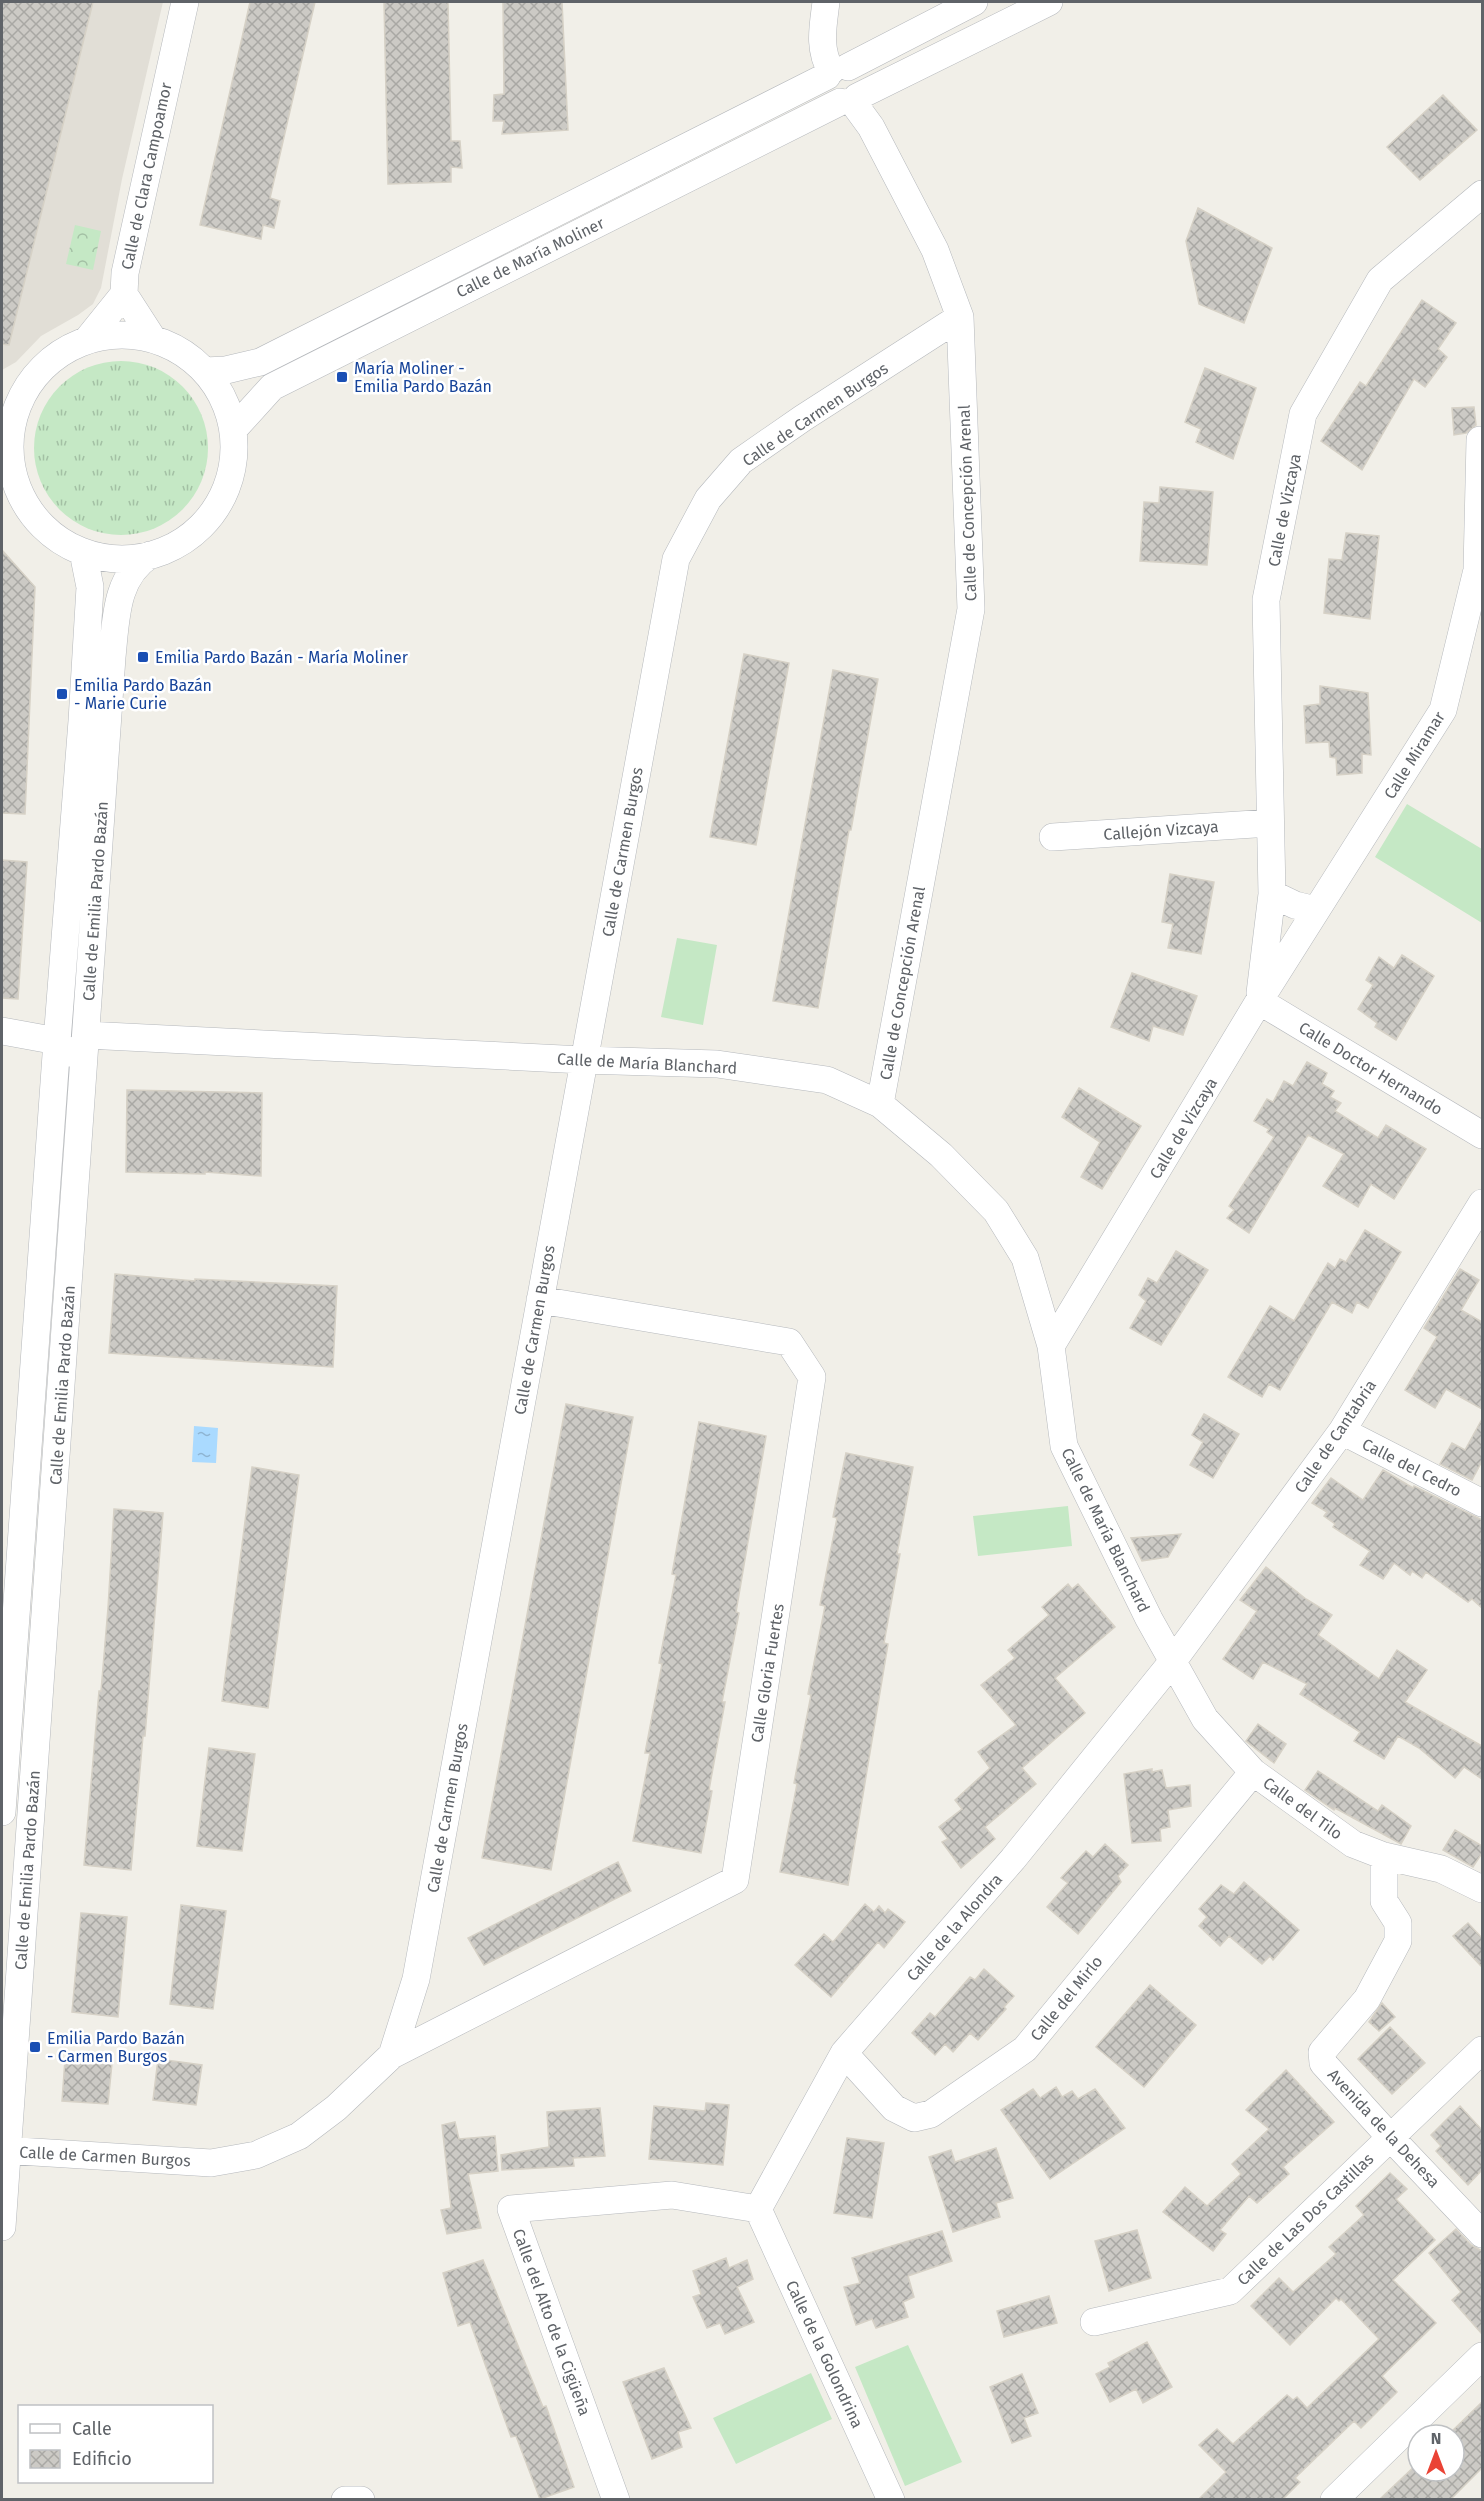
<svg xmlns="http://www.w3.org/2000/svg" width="1484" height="2501" viewBox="0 0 1484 2501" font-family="'Fira Sans',sans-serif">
  <defs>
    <pattern id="grass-tufts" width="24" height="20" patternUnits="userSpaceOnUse" patternTransform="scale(1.5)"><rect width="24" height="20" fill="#c5e8c5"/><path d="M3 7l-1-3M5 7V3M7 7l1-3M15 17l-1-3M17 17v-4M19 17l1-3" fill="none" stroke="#a3c0a4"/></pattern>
    <pattern id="park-crowns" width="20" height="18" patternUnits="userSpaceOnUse" patternTransform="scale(1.5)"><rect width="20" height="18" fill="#c5e8c5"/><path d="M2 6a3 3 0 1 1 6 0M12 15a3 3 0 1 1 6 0" fill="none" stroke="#a3c0a4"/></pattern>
    <pattern id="water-ripples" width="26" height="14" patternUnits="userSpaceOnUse" patternTransform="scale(1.5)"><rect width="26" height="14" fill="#aadaff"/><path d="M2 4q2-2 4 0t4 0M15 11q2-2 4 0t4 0" fill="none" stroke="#8eb4d2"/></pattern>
    <pattern id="building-cross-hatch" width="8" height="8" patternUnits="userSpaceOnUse" patternTransform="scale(1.5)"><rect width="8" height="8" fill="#cccac5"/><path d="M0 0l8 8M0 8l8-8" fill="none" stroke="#a9a8a4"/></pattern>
  </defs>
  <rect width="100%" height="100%" fill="#f1efe8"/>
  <path fill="#e1ded6" d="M2,2H163L122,179L101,288L93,304L78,315L41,336L16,362L2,370Z"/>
  <path fill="url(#grass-tufts)" d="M34 448a87 87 0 1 1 174 0a87 87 0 1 1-174 0Z"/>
  <path fill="url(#park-crowns)" d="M75,225L101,231L93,270L66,264Z"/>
  <path fill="#c5e8c5" d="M1407,804L1482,849V923L1375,857Z
    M677,938L717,945L703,1025L661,1017Z
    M1068,1506L1072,1546L978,1556L973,1516Z
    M908,2345L962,2462L905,2486L855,2367Z
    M811,2373L832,2419L736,2464L713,2418Z"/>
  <path fill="url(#water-ripples)" d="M194,1426L218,1428L216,1463L192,1462Z"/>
  <path fill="url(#building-cross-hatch)" stroke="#d6d1c6" stroke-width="1.5" d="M2,2H93L9,345L2,344Z
    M250,2H315L270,198L280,201L274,228L263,225L261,239L200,225Z
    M384,2H448L451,141H460L462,168L451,167V182L388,184Z
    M503,2H562L568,130L502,134L504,121H493L494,95L504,94Z
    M1443,95L1477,130L1420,180L1387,147Z
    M1198,208L1272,248L1244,323L1199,304L1186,241Z
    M1422,300L1456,323L1438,349L1447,357L1425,387L1414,379L1362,470L1321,441L1360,382L1366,386Z
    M1205,368L1256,388L1233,459L1196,442L1201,429L1185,422Z
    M1474,407L1476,425L1466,433L1454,435L1452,408Z
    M1160,487L1213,492L1207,565L1140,561L1144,502L1159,503Z
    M1346,533L1379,536L1370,619L1324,613L1329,559L1342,560Z
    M2,550L35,587L25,814L2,813Z
    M744,654L789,663L756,845L710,837Z
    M833,670L878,679L851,830H849L818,1008L773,1001Z
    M1320,686L1368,693L1371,755L1362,754V773L1337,775L1336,758L1330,757L1329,742L1306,743L1304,706L1320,704Z
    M2,860L27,862L18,999L2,998Z
    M1170,874L1214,882L1201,954L1168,948L1173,924L1162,922Z
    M1402,955L1434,976L1396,1040L1375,1027L1377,1023L1358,1009L1373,985L1366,980L1379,957L1394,968Z
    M1132,973L1197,996L1183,1035L1153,1026L1149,1041L1111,1027Z
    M1307,1062L1327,1073L1322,1084L1334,1091L1330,1097L1341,1103L1335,1111L1378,1138L1386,1125L1426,1149L1394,1199L1371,1184L1358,1207L1323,1186L1344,1154L1308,1135L1249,1233L1227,1218L1234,1210L1229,1206L1274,1137L1267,1132L1269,1129L1254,1121L1267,1099L1273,1102L1284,1081L1293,1086Z
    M1079,1088L1141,1126L1102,1189L1081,1177L1100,1142L1062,1117Z
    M127,1090L262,1093L261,1176L205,1172V1174L126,1172Z
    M1365,1230L1401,1252L1368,1308L1357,1302L1352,1313L1332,1302L1280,1390L1269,1384L1262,1397L1228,1377L1270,1306L1294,1321L1328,1263L1335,1268L1340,1259L1346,1262Z
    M1176,1251L1208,1270L1161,1345L1130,1328L1146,1301L1139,1295L1148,1278L1157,1283Z
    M1460,1269L1479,1280L1461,1310L1482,1322V1409L1446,1389L1435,1408L1405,1390L1437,1337L1424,1328Z
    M115,1274L195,1281V1279L337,1286L333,1367L109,1353Z
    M566,1404L633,1417L551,1870L482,1858Z
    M1204,1414L1239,1434L1213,1478L1190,1465L1203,1442L1192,1435Z
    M1482,1419V1461L1472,1480L1440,1464L1452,1443L1465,1450Z
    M699,1422L766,1436L736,1612L739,1613L722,1702H725L709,1790L712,1791L701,1853L633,1841L650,1753H645L662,1664L659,1663L676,1575L672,1574Z
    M846,1453L913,1467L897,1554H900L884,1643L888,1644L848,1885L780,1872L797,1784L794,1783L811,1695L808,1694L825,1606L820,1605L837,1518L833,1517Z
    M252,1467L299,1475L268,1708L222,1701Z
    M1383,1470L1413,1488L1414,1486L1482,1520V1608L1472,1599L1468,1602L1426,1572L1422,1578L1412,1571L1410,1575L1394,1563L1383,1579L1360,1565L1370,1551L1333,1527L1335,1524L1324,1516L1327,1512L1312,1503L1331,1478L1363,1500Z
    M114,1509L163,1513L145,1736H143L131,1870L84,1865L99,1691H101L108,1608Z
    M1181,1534L1168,1557L1142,1561L1131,1538Z
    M1266,1567L1306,1599L1332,1615L1318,1635L1379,1679L1397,1650L1427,1670L1405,1702L1482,1746V1779L1464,1767L1455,1778L1419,1748L1398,1736L1384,1759L1354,1741L1360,1732L1300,1694L1307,1684L1263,1662L1253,1679L1223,1659L1257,1611L1240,1600Z
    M1068,1584L1072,1589L1078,1584L1115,1627L1055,1678L1085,1713L1022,1768L1036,1784L985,1827L995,1839L961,1868L942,1842L948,1839L939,1827L962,1809L955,1800L990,1768L978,1752L1016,1725L981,1685L1015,1658L1008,1650L1049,1615L1042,1607Z
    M1258,1724L1286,1744L1274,1763L1246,1741Z
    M209,1748L255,1754L242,1851L197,1846Z
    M1152,1769V1772L1162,1770L1166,1788L1190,1785L1191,1806L1168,1810L1170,1827L1160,1829L1161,1841L1132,1843L1124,1774Z
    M1318,1771L1378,1811L1382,1805L1411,1826L1401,1844L1335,1808L1334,1810L1305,1790Z
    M1455,1830L1482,1846V1853L1473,1867L1443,1850Z
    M1105,1844L1128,1865L1118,1876L1121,1882L1078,1934L1047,1907L1068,1883L1061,1878L1086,1851L1093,1857Z
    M618,1862L631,1891L484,1965L468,1938Z
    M1244,1882L1299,1930L1273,1960L1270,1956L1262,1964L1229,1936L1220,1946L1199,1926L1207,1917L1199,1909L1221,1885L1234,1894Z
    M865,1904L874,1912L879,1906L885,1913L888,1909L905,1922L884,1948L878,1942L831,1997L795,1965L824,1934L833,1942Z
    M181,1905L226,1911L213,2009L170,2004Z
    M81,1913L127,1917L118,2017L72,2012Z
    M1468,1923L1482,1938V1967L1453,1936Z
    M984,1969L1014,1996L1004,2007L1006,2009L978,2040L970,2033L953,2052L945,2044L935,2055L912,2033L930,2013L935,2017L970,1977L975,1980Z
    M1150,1985L1196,2025L1144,2087L1096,2047Z
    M1382,2003L1395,2017L1379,2031L1369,2022Z
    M1390,2027L1425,2063L1392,2094L1358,2059Z
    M65,2059L112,2063L108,2104L62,2101Z
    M158,2059L202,2065L196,2105L153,2100Z
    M1286,2070L1334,2122L1283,2167L1289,2174L1257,2203L1249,2196L1220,2230L1226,2234L1213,2251L1163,2212L1185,2187L1207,2206L1241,2174L1232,2164L1269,2129L1246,2110Z
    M1056,2087L1062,2097L1072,2091L1078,2099L1095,2089L1125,2128L1050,2179L1001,2110L1033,2089L1040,2098Z
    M706,2103L729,2105L723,2165L649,2159L654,2106L705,2111Z
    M1460,2106L1482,2130V2170L1468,2185L1436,2151L1441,2146L1431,2135Z
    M600,2108L605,2156L573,2158L574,2166L502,2170L501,2155L549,2147L547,2112Z
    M455,2122L459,2139L495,2136L498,2171L468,2174L481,2228L447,2234L441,2210L451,2208L442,2125Z
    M847,2138L884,2143L872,2218L834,2213Z
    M996,2148L1013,2198L996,2203L1000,2217L953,2232L929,2157L951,2150L955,2162Z
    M1390,2173L1407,2189L1396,2199L1435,2240L1393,2280L1436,2323L1382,2376L1397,2392L1361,2428L1354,2421L1295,2478L1300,2482L1283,2499H1199L1226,2472L1199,2445L1217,2429L1233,2444L1287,2395L1293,2400L1297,2397L1307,2408L1379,2339L1341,2299L1339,2301L1336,2298L1290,2345L1251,2306L1279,2278L1293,2292L1336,2254L1329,2247L1364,2215L1356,2206Z
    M1456,2229L1471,2245L1482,2251V2334L1452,2300L1461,2292L1429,2253Z
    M1137,2230L1151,2278L1109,2291L1095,2241Z
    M942,2231L952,2261L908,2276L914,2297L903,2302L908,2317L876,2328L872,2319L856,2325L844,2287L860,2283L852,2258Z
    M726,2258L729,2268L747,2260L753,2279L737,2287L754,2322L725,2334L720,2323L707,2328L693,2297L701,2294L693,2271Z
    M483,2260L543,2407L546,2406L574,2487L540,2499L516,2436L511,2437L470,2322L458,2326L443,2273Z
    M1049,2296L1057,2323L1004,2337L997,2311Z
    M1147,2342L1172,2387L1143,2403L1136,2389L1110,2402L1096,2374L1110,2367L1108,2363Z
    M664,2368L691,2428L678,2432L682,2447L652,2459L623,2382Z
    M1022,2374L1038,2413L1024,2418L1031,2436L1012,2443L990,2387Z
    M1482,2402V2468L1451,2499H1380L1418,2463V2471H1454V2435H1448Z"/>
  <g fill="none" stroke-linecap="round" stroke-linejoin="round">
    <defs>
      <path id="minor" d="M826,2C823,27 818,48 831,71
        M848,67L974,2
        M857,97L1049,2
        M852,101L871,127L935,250L960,317L971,609L880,1104
        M124,294L153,339
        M10 447a112 112 0 1 1 224 0a112 112 0 1 1-224 0Z
        M87,340L124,294L125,273L185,2
        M205,371L226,370L260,362L827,76
        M233,430L272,387L840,102
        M1053,837L1270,823
        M1272,894L1295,905L1316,910
        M1260,993L1272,894L1266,600L1303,414L1380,280L1482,194
        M1259,1001L1482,1135
        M2,1031L57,1041L67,1053
        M86,1035L583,1060L717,1064L827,1080L880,1104L941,1155L996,1211L1025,1258L1051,1346L1064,1446L1149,1619L1205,1719L1253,1772L1353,1844L1384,1856L1441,1869L1482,1889
        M1051,1346L1259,1001L1443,710L1477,570L1480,440
        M1342,1431L1482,1503
        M2,1812L57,1041L82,721L90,587L83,552
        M1384,1856V1901L1398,1923V1941L1367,1999L1322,2052L1323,2063L1390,2137L1482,2234
        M844,2053L894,2108L914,2118L931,2114L1025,2049L1253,1772
        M392,2055L735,1880L812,1377L789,1342L540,1300
        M2,2150L211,2163L256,2155L299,2136L336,2108L392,2055L416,1979L676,559L708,499L741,461L803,418L960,317
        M758,2209L844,2053L1013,1859L1173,1661L1342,1431L1482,1203
        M758,2209L891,2500
        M2,2227L112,657C116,620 115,577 150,555
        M1094,2322L1230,2291L1482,2050
        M345,2500H361
        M616,2500L511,2209L672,2195L758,2209
        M1334,2500L1482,2356"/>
    </defs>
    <use href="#minor" stroke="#b5b8bc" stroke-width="28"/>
    <use href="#minor" stroke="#fff" stroke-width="27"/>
  </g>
  <g fill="#1a4fb4" stroke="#fff" stroke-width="2">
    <rect x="336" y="371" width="12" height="12" rx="3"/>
    <rect x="137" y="651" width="12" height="12" rx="3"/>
    <rect x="56" y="688" width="12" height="12" rx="3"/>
    <rect x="29" y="2041" width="12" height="12" rx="3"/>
  </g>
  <g text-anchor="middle" stroke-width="5" stroke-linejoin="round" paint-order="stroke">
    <g font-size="16" fill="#5f6368" stroke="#fff">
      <text transform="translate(146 176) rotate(-78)" y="6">Calle de Clara Campoamor</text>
      <text transform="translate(530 257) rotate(-26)" y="6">Calle de María Moliner</text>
      <text transform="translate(815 414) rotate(-34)" y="6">Calle de Carmen Burgos</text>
      <text transform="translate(967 503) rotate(-92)" y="6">Calle de Concepción Arenal</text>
      <text transform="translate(1284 510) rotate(-79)" y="6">Calle de Vizcaya</text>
      <text transform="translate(1414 755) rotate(-58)" y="6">Calle Miramar</text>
      <text transform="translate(1161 830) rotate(-4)" y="6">Callejón Vizcaya</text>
      <text transform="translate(622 852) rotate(-80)" y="6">Calle de Carmen Burgos</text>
      <text transform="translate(95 901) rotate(-86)" y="6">Calle de Emilia Pardo Bazán</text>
      <text transform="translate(902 983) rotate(-80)" y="6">Calle de Concepción Arenal</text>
      <text transform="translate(647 1063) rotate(3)" y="6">Calle de María Blanchard</text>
      <text transform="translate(1371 1068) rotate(31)" y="6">Calle Doctor Hernando</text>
      <text transform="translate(1183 1128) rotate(-59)" y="6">Calle de Vizcaya</text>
      <text transform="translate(534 1330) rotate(-80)" y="6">Calle de Carmen Burgos</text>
      <text transform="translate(62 1385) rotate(-86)" y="6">Calle de Emilia Pardo Bazán</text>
      <text transform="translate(1335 1436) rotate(-56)" y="6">Calle de Cantabria</text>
      <text transform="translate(1412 1467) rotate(27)" y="6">Calle del Cedro</text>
      <text transform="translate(1106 1530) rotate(64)" y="6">Calle de María Blanchard</text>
      <text transform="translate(767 1673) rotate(-81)" y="6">Calle Gloria Fuertes</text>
      <text transform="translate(447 1808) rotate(-80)" y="6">Calle de Carmen Burgos</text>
      <text transform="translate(1303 1808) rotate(36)" y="6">Calle del Tilo</text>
      <text transform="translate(27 1870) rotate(-86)" y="6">Calle de Emilia Pardo Bazán</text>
      <text transform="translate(954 1927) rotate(-49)" y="6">Calle de la Alondra</text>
      <text transform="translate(1066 1998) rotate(-51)" y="6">Calle del Mirlo</text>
      <text transform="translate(1384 2128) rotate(47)" y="6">Avenida de la Dehesa</text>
      <text transform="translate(105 2156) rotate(3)" y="6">Calle de Carmen Burgos</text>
      <text transform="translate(1305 2219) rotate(-44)" y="6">Calle de Las Dos Castillas</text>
      <text transform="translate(552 2322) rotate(70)" y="6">Calle del Alto de la Cigüeña</text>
      <text transform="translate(825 2354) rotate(65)" y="6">Calle de la Golondrina</text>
    </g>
    <g font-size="16" fill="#164399" stroke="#fff" text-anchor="start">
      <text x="354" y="374">María Moliner -<tspan x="354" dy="18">Emilia Pardo Bazán</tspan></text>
      <text x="155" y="663">Emilia Pardo Bazán - María Moliner</text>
      <text x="74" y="691">Emilia Pardo Bazán<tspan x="74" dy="18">- Marie Curie</tspan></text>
      <text x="47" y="2044">Emilia Pardo Bazán<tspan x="47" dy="18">- Carmen Burgos</tspan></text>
    </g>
  </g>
  <rect width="1484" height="2501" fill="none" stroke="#5f6368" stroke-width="6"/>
  <rect x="18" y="2405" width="195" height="78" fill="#ffffff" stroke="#bfc1c3" stroke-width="1.5"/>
  <rect x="30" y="2424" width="30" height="9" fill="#ffffff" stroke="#bfc1c3" stroke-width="1.5"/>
  <text x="72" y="2435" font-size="18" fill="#5f6368">Calle</text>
  <rect x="30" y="2450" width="30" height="18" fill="url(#building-cross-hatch)" stroke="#bfc1c3" stroke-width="1.5"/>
  <text x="72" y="2465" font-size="18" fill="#5f6368">Edificio</text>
  <g transform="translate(1436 2453)"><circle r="28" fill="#ffffff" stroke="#bfc1c3" stroke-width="1.5"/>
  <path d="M0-4.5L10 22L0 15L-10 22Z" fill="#ea4335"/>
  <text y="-9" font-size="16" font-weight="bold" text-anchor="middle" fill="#5f6368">N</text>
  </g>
</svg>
